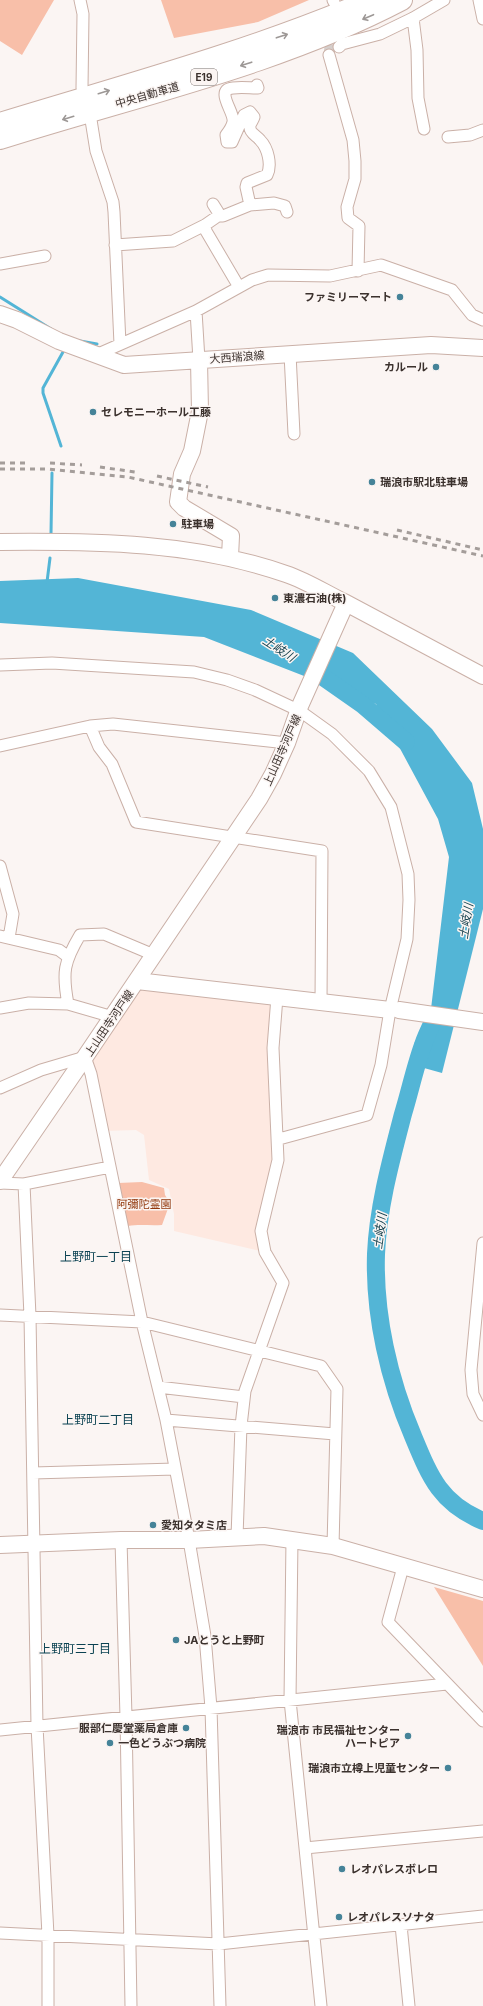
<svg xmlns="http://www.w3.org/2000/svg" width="483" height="2006" viewBox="0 0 483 2006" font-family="Inter,'Noto Sans JP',sans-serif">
  <rect width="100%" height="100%" fill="#fbf5f3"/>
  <path fill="#fee9e1" d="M137,981L277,997L279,1139L259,1229L265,1252L174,1231V1214L169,1189L149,1180L144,1135L136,1130L103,1131L85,1057Z"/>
  <path fill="#f8bfa9" d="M0,0H54L22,55L0,41Z
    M161,0H309L258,22L174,38Z
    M142,1182L164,1188L165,1195L170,1203L162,1225C150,1226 140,1224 128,1226L118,1183Z
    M434,1587L483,1601V1666Z"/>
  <path fill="#53b5d6" d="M78,578L251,610L353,653L432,729L472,783L483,829V909L442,1073L424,1068L449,857L438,819L376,704L204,637L0,623V581Z"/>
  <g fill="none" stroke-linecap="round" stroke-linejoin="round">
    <path stroke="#53b5d6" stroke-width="3" d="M0,297L51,329
      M80,341L97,344
      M61,446L43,393V388L63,352
      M51,534L52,473
      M47,582L50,558"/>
    <path stroke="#53b5d6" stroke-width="18" d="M323,677L363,705L406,742
      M438,1012C433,1022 427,1033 423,1045C415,1067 410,1091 403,1114C391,1160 378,1207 376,1254C374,1315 389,1380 413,1436C430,1477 440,1503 483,1521"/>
    <path stroke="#d5cecb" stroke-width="11" stroke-dasharray="11 5.5" stroke-linecap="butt" d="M329,55L332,30"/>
    <defs>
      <path id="street" d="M80,0L83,14L82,88
        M333,0L334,2
        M479,0L483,19
        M413,18L417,50L418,98L424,129
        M339,47L342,44L380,34L413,18L444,0
        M329,55L353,140L355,161V179L347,207L348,218L359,226L358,271
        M91,120L96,151L113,202L114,212L120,344
        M448,137L470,135L483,130
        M250,205L246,187L247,183L267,175C272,165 268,148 260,140C257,136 250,133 250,128C249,124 253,121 254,117L250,112L244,115L232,142H227L226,135C229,131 232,127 233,122C235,112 214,90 233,88C241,87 250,88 258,88L257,85
        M218,216H223L250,205L274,203L285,206L287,212
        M205,225L206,231L239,287
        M115,245L173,241L205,225L218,216V212L213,204
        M0,264L45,256
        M196,311L199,360
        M290,354L294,434
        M96,355L196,311L252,280L268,275L330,276L381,265L452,290L472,315L483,320
        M0,665L52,663L194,672L227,680L255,690L300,711L332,734L369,771L391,807L408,874L409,900L407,939L390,1010L381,1065L367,1115L279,1139
        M90,726L99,747L112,764L136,822L322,851L321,1002
        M0,746L90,726L113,724L287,743
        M0,866L13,914L9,938
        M0,936L59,950L67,956
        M68,1004C62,972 64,962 80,935L104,934L154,955
        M0,1008L29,1003L68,1004L113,1017
        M0,1088L41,1070L85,1057L91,1074L142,1322L166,1420L189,1540L205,1636L211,1708L220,2006
        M0,1183L24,1184L30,1316L37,1726L48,1935V2006
        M24,1184L110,1167
        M483,1243L471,1370L473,1394L483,1415
        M0,1315L142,1322L321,1366L337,1389L333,1546
        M158,1387L244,1397
        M166,1420L335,1434
        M33,1473L175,1469
        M237,1537L241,1426L245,1391L283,1283L265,1252L261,1231L278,1160L273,1048L277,997
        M292,1539L290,1700L321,2006
        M121,1540L126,1717L131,2006
        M403,1567L388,1622L483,1721
        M0,1730L447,1684
        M305,1848L483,1831
        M401,1925L409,2006
        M0,1933L219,1944L483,1916"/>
      <path id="secondary" d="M0,314L17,320L59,341L124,365L431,345L483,348
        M199,360L200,411L192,451L182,474L178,502L184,508L231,536L230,557
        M0,542C96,541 195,542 286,574C307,581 327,594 346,603L300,706L287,743L273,774L259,799L85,1057L0,1181
        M346,603L483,676
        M137,981L390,1010
        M399,1010L483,1022
        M0,1545L121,1540H189L264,1536L333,1546L483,1589"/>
      <path id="highway" d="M0,123C124,85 251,51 370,0
        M0,139C135,96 276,66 402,0"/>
    </defs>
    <use href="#street" stroke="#cab0a7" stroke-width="13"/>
    <use href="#secondary" stroke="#cab0a7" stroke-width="18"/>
    <use href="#highway" stroke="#cab0a7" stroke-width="22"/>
    <use href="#street" stroke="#fff" stroke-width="11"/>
    <use href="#secondary" stroke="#fff" stroke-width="16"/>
    <use href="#highway" stroke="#fff" stroke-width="20"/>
    <path stroke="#a49d9a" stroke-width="3" stroke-dasharray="5 5" stroke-linecap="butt" d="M0,463H26
      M50,463L82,465
      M100,467L135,472
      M0,469H48L128,477L483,556
      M157,476L208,487
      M397,530L483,550"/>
  </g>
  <defs><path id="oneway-shaft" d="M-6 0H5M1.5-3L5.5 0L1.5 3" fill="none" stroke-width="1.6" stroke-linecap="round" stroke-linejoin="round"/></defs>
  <g stroke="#9d9896">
    <use href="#oneway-shaft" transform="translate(368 17) rotate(157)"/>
    <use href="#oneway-shaft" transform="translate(282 36) rotate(-18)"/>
    <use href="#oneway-shaft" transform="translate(246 64) rotate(162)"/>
    <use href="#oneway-shaft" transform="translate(104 92) rotate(-17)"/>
    <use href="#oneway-shaft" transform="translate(68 118) rotate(163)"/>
  </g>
  <g fill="#458398" stroke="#fbf5f3" stroke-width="1.5">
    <circle cx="400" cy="297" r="4"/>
    <circle cx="436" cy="367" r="4"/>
    <circle cx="93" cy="412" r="4"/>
    <circle cx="372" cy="482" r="4"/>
    <circle cx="173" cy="524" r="4"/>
    <circle cx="275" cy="598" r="4"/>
    <circle cx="153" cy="1525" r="4"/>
    <circle cx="176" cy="1640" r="4"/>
    <circle cx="186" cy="1728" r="4"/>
    <circle cx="408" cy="1736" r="4"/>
    <circle cx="110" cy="1743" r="4"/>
    <circle cx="448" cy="1768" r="4"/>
    <circle cx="342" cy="1869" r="4"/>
    <circle cx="339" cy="1917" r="4"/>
  </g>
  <g text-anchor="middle" stroke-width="3" stroke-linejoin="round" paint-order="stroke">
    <rect fill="#fbf5f3" stroke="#756c68" stroke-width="1" x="191" y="69" width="26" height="16" rx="3"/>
    <g font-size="10" font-weight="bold" fill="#3b312d">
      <text x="204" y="81">E19</text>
    </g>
    <g font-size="11" fill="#3b312d" stroke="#fbf5f3">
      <text transform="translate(147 95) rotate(-16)" y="4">中央自動車道</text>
      <text transform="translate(237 357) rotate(-4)" y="4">大西瑞浪線</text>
      <text transform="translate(282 750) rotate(-66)" y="4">上山田寺河戸線</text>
      <text transform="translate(109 1023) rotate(-56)" y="4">上山田寺河戸線</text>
    </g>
    <g font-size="11" font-weight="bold" fill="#3b312d" stroke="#fbf5f3" text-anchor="start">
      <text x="392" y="301" text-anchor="end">ファミリーマート</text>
      <text x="428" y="371" text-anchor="end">カルール</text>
      <text x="101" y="416">セレモニーホール工藤</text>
      <text x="380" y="486">瑞浪市駅北駐車場</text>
      <text x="181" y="528">駐車場</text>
      <text x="283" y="602">東濃石油(株)</text>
      <text x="161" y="1529">愛知タタミ店</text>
      <text x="184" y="1644">JAとうと上野町</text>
      <text x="178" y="1732" text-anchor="end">服部仁慶堂薬局倉庫</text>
      <text x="400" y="1734" text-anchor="end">瑞浪市 市民福祉センター<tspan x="400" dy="13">ハートピア</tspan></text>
      <text x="118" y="1747">一色どうぶつ病院</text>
      <text x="440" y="1772" text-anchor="end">瑞浪市立樽上児童センター</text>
      <text x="350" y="1873">レオパレスボレロ</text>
      <text x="347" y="1921">レオパレスソナタ</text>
    </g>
    <g font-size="11" fill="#91360a" stroke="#fbf5f3">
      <text x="144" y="1208">阿彌陀霊園</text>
    </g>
    <g font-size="12" font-style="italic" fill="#113e4b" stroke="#fbf5f3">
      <text transform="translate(279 649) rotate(33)" y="4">土岐川</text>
      <text transform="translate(466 921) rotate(-81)" y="4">土岐川</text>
      <text transform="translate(380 1231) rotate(-82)" y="4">土岐川</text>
    </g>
    <g font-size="12" fill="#0b4252" stroke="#fbf5f3">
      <text x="96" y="1261">上野町一丁目</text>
      <text x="98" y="1424">上野町二丁目</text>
      <text x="75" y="1653">上野町三丁目</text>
    </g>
  </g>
</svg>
